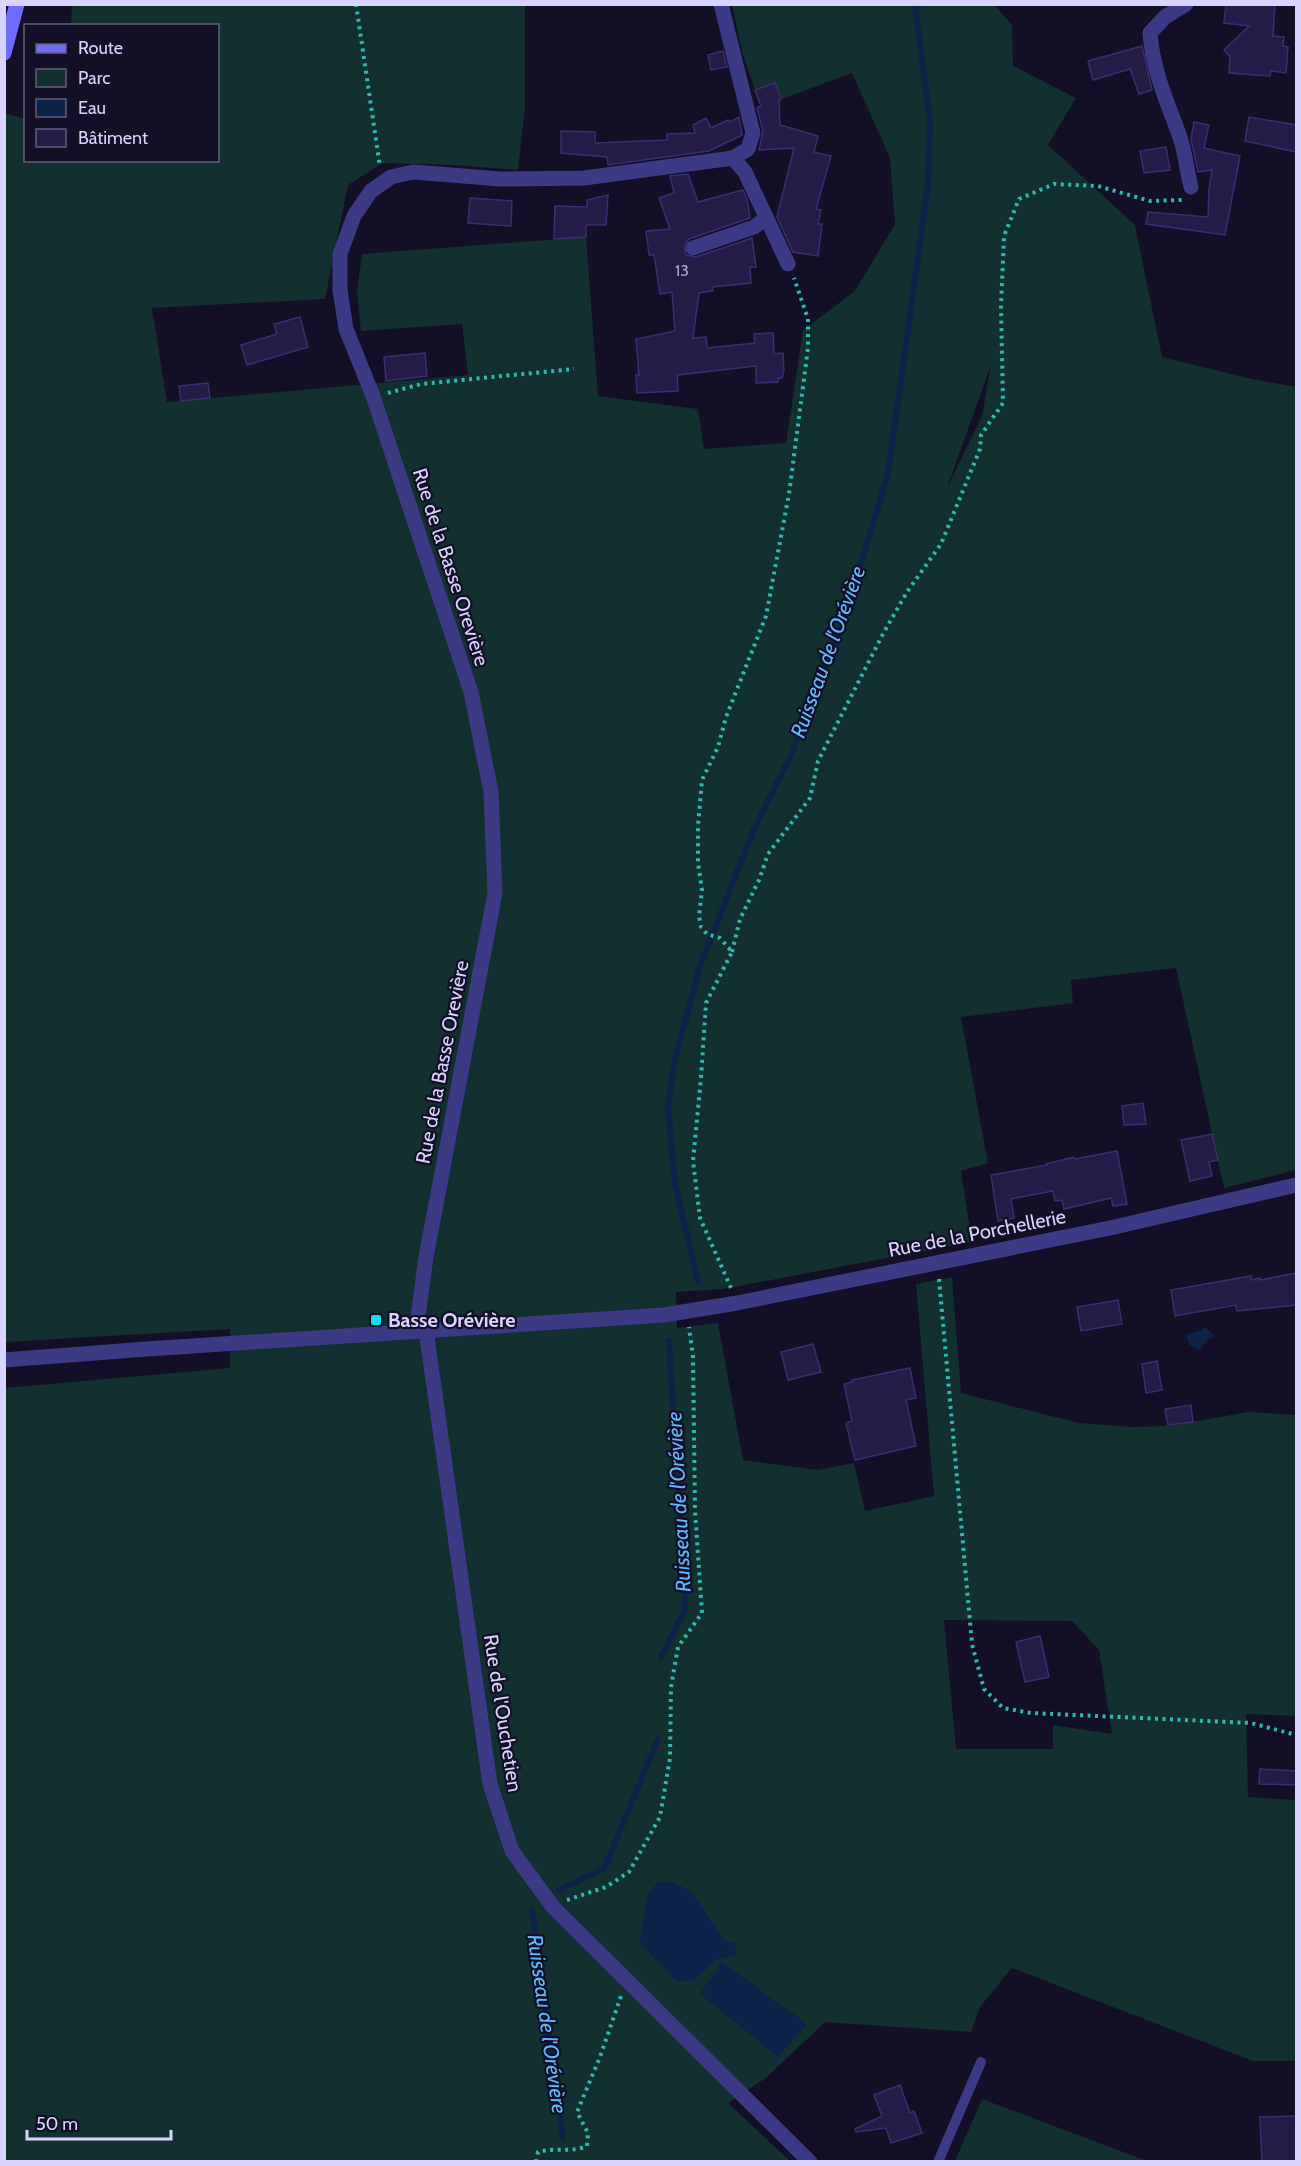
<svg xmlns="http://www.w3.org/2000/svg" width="1301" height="2166" viewBox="0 0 1301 2166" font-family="Cabin,sans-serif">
  <rect width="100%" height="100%" fill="#130f26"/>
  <path fill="#12302f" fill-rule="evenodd" d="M72,5H525V108L518,170L454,165L383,163L348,185L325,299L152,308L167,402L468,375L462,324L361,331L357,293L362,254L586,237L598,396L698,409L704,449L786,443L803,330L855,291L895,224L890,158L852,73L782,99L775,83L755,90L742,52L732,5H995L1012,25L1013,66L1076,98L1048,145L1135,225L1162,357L1252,379L1296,387V1170L1224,1188L1176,968L1071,980L1073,1003L961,1017L988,1163L961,1171L972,1242L723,1289L676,1292L677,1328L718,1323L743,1460L818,1470L854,1463L865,1511L934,1496L916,1284L952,1277L961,1393L1079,1423L1131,1427L1168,1426L1249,1412L1296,1415V1716L1246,1714L1248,1797L1296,1800V2061H1253L1012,1968L980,2007L971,2032L825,2022L766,2078L728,2103L790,2161H5V1388L230,1368V1329L5,1342V113L25,119L26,160H218V26L71,25ZM991,365L982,416L948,486V485ZM944,1620L1072,1621L1099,1650L1112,1734L1053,1725V1749H956Z
    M982,2099L1147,2161H955Z"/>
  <path fill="#0c2248" d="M1205,1327L1215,1336L1205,1342L1203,1347L1199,1349L1189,1345L1186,1334L1202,1330Z
    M671,1881L692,1892L725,1941L735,1943L737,1954L718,1959L692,1981H676L639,1942L648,1895L657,1883Z
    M722,1962L807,2024L778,2057L700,1994Z"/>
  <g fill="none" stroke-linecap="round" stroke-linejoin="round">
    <path stroke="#0c2248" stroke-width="6" d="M698,1282L675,1183L668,1108L674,1063L700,966L754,829L791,755L844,620L888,474L928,185L930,121L915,4
      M661,1657L685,1609L669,1341
      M558,1890L604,1869L658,1739
      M532,1910L563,2138"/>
  </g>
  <path fill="#241b47" stroke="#3b2d73" stroke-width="1.5" d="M1226,4H1275L1273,36L1284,37L1283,46L1288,47L1286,73L1271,71L1270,76L1229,73L1230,57L1224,50L1249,26L1224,23Z
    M1142,46L1152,90L1139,94L1130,69L1093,80L1088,61Z
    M723,51L727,67L711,70L708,55Z
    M775,83L781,99L779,100L780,125L818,136L814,152L831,156L816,209L821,210L818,224H822L818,256L793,252L777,217L794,148L759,150L763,131L757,108L761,106L755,90Z
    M739,117L742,135L709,151L608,165L607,157L561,153V131L595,132V143L667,140V134L695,133L693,125L706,118L711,128L728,120L730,122Z
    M1249,117L1296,125V152L1245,141Z
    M1194,122L1209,125L1204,148L1240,156L1225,235L1146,224L1148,212L1208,217L1209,189L1212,170L1198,172L1191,139Z
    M1166,147L1170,170L1144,173L1140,151Z
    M688,174L698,202L743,190L747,199L750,218L689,239L684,246L686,255L696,257L752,238L756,267H750L751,283L712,287L713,291L699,293L693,338L706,337L707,348L755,343L754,334L773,333L774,354L783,353L784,371L782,378H778V382L756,383V366L677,375L678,391L637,393L636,375H639L636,339L675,331L672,292L660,294L654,255H649L646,231L670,229L659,198L674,193L670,176Z
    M608,195L606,225H586V237L554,239L555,206L587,207V200Z
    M470,198L512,201L511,226L468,223Z
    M300,317L308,347L247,365L241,345L277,334L274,324Z
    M425,353L427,376L386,381L384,357Z
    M208,383L210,398L181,401L179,386Z
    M1143,1103L1146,1124L1124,1125L1122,1106Z
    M1212,1134L1218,1160L1209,1162L1212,1176L1190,1181L1181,1140Z
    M1117,1151L1127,1204L1113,1206L1111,1198L1064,1209L1062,1200L1055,1201L1053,1191L1011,1199L1014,1218L998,1221L991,1175L1047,1165L1046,1164L1074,1157L1075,1159Z
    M1296,1273V1305L1237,1311L1236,1305L1175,1316L1171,1290L1251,1276V1280L1260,1278V1280Z
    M1118,1300L1122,1324L1081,1331L1077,1307Z
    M813,1344L821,1372L788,1380L781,1352Z
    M1157,1361L1162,1390L1146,1393L1142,1364Z
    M910,1368L916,1398L906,1400L916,1446L855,1460L846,1423L852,1421L844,1384L853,1382L852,1380Z
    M1191,1405L1193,1422L1168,1425L1165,1409Z
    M1040,1636L1049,1677L1025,1682L1016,1642Z
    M1260,1769L1296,1771V1785L1259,1784Z
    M900,2085L910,2113L914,2111L922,2133L891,2143L886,2128L856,2132L855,2129L882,2116L874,2095Z
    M1296,2116V2162H1262L1260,2117Z"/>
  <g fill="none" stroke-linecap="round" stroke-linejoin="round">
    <path stroke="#2fb8b0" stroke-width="4" stroke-dasharray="3 4.5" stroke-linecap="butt" d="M356,4L380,167
      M388,393L421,384L574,369
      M732,952L740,919L759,880L768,854L810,798L818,761L884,632L907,592L941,544L980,449L981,435L1003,403L1001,307L1004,236L1019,199L1054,184L1098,186L1150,201L1182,200
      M939,1279L972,1644L984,1689L1003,1708L1031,1713L1251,1723L1296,1735
      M731,1288L700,1218L693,1161L701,1078L706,1003L732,952L720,938L707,934L701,927L699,916L702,890L698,863V826L702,780L718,747L726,717L766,616L789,494L808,348V319L794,278
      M567,1900L606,1887L629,1872L660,1817L670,1758L671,1687L678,1647L702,1613L695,1511L693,1357L689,1327
      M536,2162L538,2152C555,2147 571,2153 587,2146L588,2133L577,2112L600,2057L621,1996"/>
    <path stroke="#3d3a85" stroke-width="10" d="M938,2162L981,2062"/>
    <path stroke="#3d3a85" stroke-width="15" d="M1186,4L1165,17L1150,33C1153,72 1167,101 1180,137C1185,152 1187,171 1191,187
      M733,158L745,172L788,264
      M693,248L754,227L765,219
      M426,1330L490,1784L512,1851L553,1907L810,2162
      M416,1331L426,1257L495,893L491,792L471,692L373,396L346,329L340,290V254L354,216L371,191L391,177L413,172L501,179L584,178L733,158L748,149L753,133L721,4"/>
    <path stroke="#3d3a85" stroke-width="15" d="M4,1360L147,1349L664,1315L737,1303L1110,1228L1296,1185"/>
    <path stroke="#6f6bff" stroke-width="15" d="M4,53L17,4"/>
  </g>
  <rect fill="#00e5ff" stroke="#130f26" stroke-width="2" x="370" y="1314" width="12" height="12" rx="3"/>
  <g text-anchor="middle" stroke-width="4.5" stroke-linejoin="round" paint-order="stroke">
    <g font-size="16" fill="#aca6d1">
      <text x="682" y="276">13</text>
    </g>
    <g font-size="20" fill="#d9d4ff" stroke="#130f26">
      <text transform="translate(451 567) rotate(72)" y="7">Rue de la Basse Orevière</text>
      <text transform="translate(442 1062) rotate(-79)" y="7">Rue de la Basse Orevière</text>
      <text transform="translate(977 1233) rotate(-11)" y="7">Rue de la Porchellerie</text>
      <text transform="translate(503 1713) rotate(81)" y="7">Rue de l'Ouchetien</text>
    </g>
    <g font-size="20" font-weight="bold" fill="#d9d4ff" stroke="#130f26" text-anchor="start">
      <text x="388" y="1327">Basse Orévière</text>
    </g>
    <g font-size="21" font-style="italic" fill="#62b6ff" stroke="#130f26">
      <text transform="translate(828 652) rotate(-70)" y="7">Ruisseau de l'Orévière</text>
      <text transform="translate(679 1502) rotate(-93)" y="7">Ruisseau de l'Orévière</text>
      <text transform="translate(547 2024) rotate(82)" y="7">Ruisseau de l'Orévière</text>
    </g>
  </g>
  <rect width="1301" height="2166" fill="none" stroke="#d9d4ff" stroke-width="12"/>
  <rect x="24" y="24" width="195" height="138" fill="#130f26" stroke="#625e7d" stroke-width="1.5"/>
  <rect x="36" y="44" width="30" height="9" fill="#6f6bff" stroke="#625e7d" stroke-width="1.5"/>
  <text x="78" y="54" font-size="18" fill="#d9d4ff">Route</text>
  <rect x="36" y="69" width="30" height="18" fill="#12302f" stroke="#625e7d" stroke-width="1.5"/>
  <text x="78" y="84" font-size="18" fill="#d9d4ff">Parc</text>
  <rect x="36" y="99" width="30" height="18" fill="#0c2248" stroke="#625e7d" stroke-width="1.5"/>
  <text x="78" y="114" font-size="18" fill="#d9d4ff">Eau</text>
  <rect x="36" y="129" width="30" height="18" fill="#241b47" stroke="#625e7d" stroke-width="1.5"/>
  <text x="78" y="144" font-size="18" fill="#d9d4ff">Bâtiment</text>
  <path d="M27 2130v9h144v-9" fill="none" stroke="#d9d4ff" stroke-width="3"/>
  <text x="36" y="2130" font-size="18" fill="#d9d4ff" stroke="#130f26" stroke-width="4.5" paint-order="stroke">50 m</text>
</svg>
